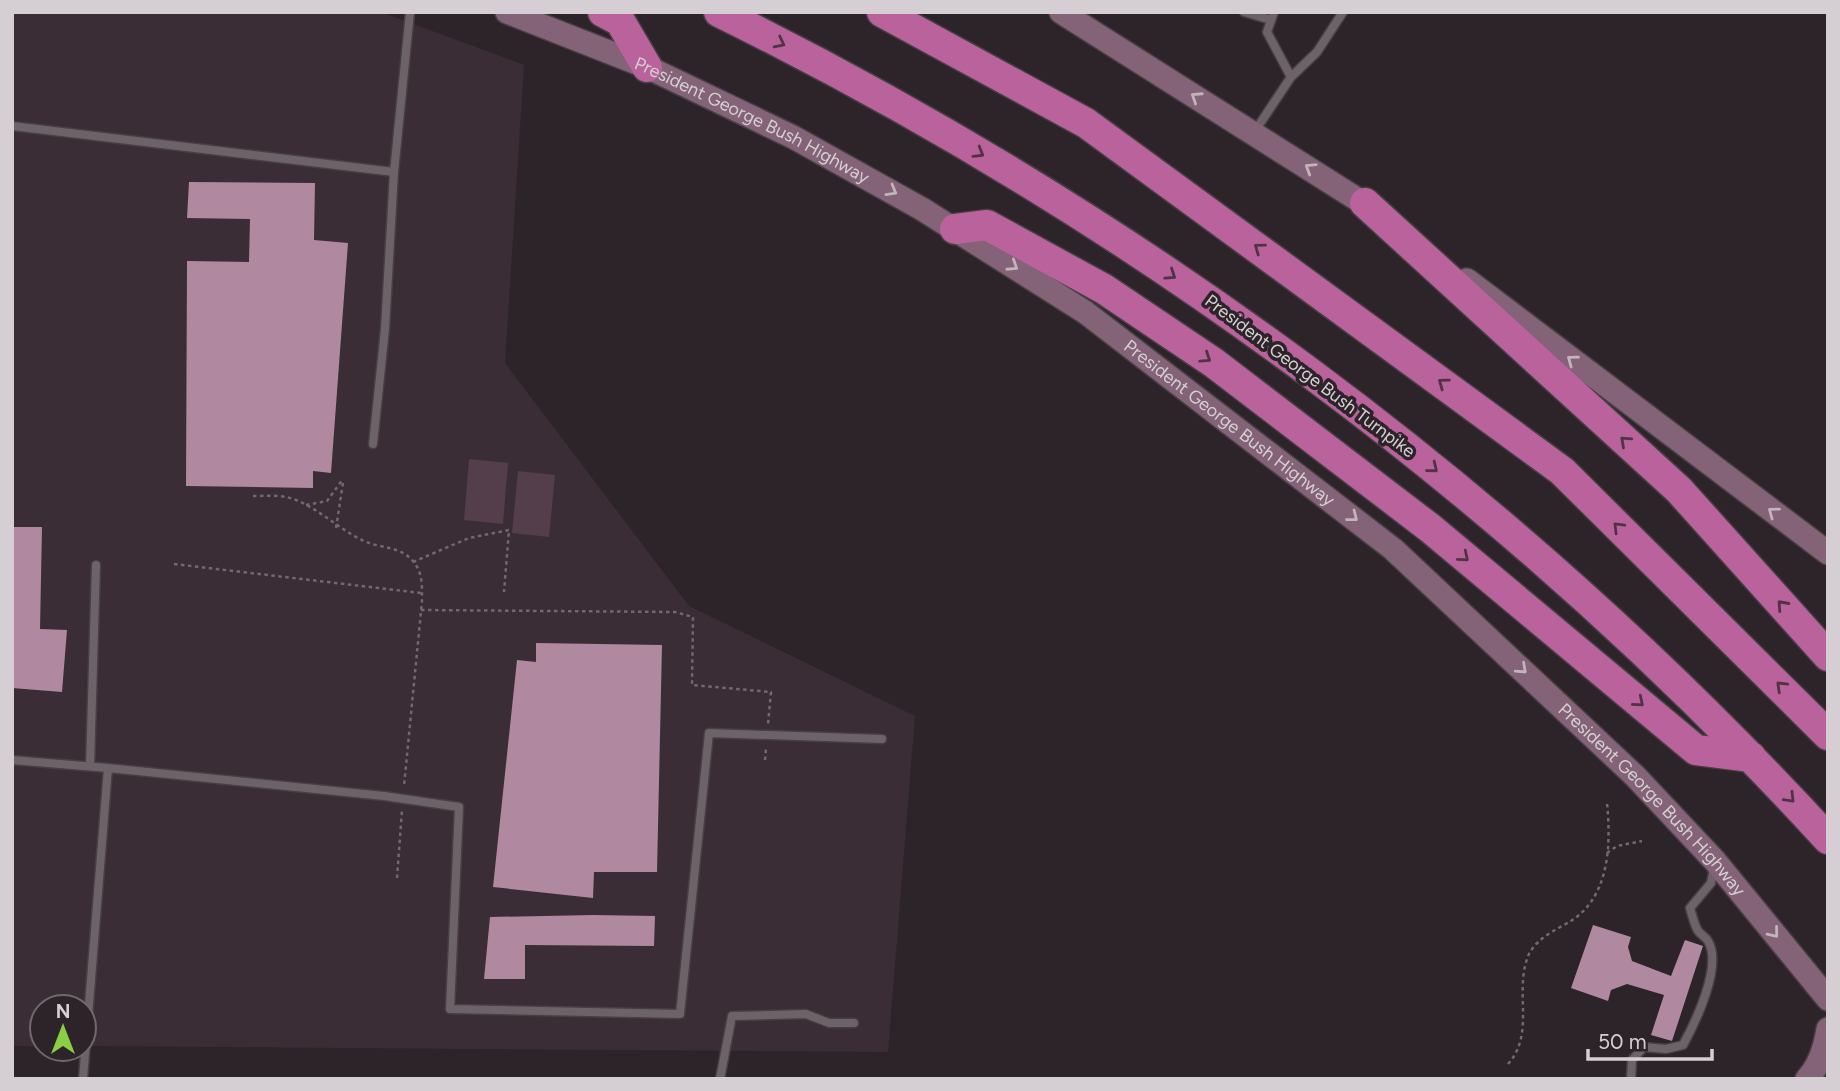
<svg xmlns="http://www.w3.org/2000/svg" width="1840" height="1091" viewBox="0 0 1840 1091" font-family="Figtree,sans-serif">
  <rect width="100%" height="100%" fill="#2c2429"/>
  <path fill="#3b2d35" d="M12,12H381L524,65L505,363L689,606L915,716L888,1052L84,1046V1007H42V1046H12Z"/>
  <path fill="#543e4c" d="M469,459L508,463L503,524L464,520Z
    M518,471L555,475L549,537L512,533Z"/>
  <path fill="#b089a0" d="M189,182L315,183L314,240L348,243L331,473L313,471V488L186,486L187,261L249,262L250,219L187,218Z
    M12,527H42L40,629L67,630L62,692L12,688Z
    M536,643L662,645L657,872H594L593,898L493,887L517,660L536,662Z
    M593,915L655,916L654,946L525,945V979H484L490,917Z
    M1593,925L1631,937L1628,947L1632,961L1671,976L1685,940L1703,946L1672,1041L1651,1035L1664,995L1627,984L1611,990L1608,1001L1571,988Z"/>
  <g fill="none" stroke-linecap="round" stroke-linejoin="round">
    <defs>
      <path id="lane" d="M1244,12L1271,20
        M1291,77L1317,52L1343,12
        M12,126L394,172L410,12
        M1255,131L1291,77L1267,32L1274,12
        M373,444L385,329L394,172
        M12,760L108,768L83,1079
        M90,766L96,565
        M108,768L384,796L459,807L450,1009L680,1014L709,733L882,739
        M720,1079L732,1016L806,1014L829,1023H854
        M1631,1079L1632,1060L1644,1047L1666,1049L1683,1045C1695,1023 1723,966 1708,941C1705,936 1699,934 1697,929C1694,923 1692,915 1690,908L1711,883L1714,868"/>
      <g id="secondary">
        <path id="s1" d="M507,12L647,67L793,137L922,209L1085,312L1393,549L1635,776L1715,861L1828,999"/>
        <path d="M1061,12L1379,213"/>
        <path d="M1467,280L1828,553"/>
        <path d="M1807,1079C1820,1065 1825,1048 1828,1029"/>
      </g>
      <path id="highway" d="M603,12L620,21L647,67
        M719,12C1135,217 1514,497 1828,839
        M882,12L1086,123L1562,471L1828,735
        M1365,203L1679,490L1828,656
        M955,229L987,225L1104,289L1214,363L1430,528L1696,750L1751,757"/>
    </defs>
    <use href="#lane" stroke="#463f43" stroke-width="11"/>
    <use href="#secondary" stroke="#463f43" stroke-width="26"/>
    <use href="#highway" stroke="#463f43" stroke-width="33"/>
    <path stroke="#70696e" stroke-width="2.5" stroke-dasharray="3.5 3.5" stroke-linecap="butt" d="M253,496C264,496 276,495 286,497C311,502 337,528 362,540C379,549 398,545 412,560C423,572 422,585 422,601L404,786
      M306,505L327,501L343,479
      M336,528L343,483
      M413,562L469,538L509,530L504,592
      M174,564L421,593
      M421,610L675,612L693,617L692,685L771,692L768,724
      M765,760L766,748
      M1607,853L1617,846L1642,841
      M397,878L402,810
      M1508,1064C1536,1033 1513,990 1529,954C1537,938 1557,929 1571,921C1610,896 1611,844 1607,803"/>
    <use href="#lane" stroke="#6d6268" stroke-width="8"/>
    <use href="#secondary" stroke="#846278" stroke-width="23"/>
    <use href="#highway" stroke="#ba629c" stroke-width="30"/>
  </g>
  <defs><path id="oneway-chevron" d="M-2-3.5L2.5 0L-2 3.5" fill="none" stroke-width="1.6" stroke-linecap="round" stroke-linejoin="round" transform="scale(1.75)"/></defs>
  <g stroke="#503446">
    <use href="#oneway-chevron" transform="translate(780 43) rotate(27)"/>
    <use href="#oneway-chevron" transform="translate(979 153) rotate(31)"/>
    <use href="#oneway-chevron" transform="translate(1259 248) rotate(-144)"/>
    <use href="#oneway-chevron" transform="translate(1171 275) rotate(34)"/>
    <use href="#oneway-chevron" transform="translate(1206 358) rotate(34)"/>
    <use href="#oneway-chevron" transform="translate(1443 383) rotate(-144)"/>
    <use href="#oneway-chevron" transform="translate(1625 441) rotate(-138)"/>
    <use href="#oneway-chevron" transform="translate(1433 468) rotate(39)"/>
    <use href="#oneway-chevron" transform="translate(1618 527) rotate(-135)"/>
    <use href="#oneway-chevron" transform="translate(1464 557) rotate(40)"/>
    <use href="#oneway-chevron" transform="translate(1782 605) rotate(-132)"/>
    <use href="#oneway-chevron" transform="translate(1781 686) rotate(-136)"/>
    <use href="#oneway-chevron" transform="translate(1639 702) rotate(40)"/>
    <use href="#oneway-chevron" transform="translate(1790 798) rotate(46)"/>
  </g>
  <g stroke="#c1b4bc">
    <use href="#oneway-chevron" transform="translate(1196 97) rotate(-147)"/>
    <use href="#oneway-chevron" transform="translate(1310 168) rotate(-148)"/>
    <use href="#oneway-chevron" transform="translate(892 191) rotate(30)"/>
    <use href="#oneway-chevron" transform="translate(1013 266) rotate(33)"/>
    <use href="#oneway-chevron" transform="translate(1572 360) rotate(-143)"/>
    <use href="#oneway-chevron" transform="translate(1773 512) rotate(-143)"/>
    <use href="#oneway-chevron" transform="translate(1353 517) rotate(38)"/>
    <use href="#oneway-chevron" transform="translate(1522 669) rotate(43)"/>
    <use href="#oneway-chevron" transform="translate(1774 933) rotate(51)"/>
  </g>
  <g text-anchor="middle" stroke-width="7" stroke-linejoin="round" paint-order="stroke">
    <g font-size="18" fill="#d5cfd3" stroke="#2c2429">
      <text dy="6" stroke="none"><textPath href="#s1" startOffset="268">President George Bush Highway</textPath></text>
      <text transform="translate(1310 376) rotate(37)" y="6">President George Bush Turnpike</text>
      <text dy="6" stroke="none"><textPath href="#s1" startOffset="835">President George Bush Highway</textPath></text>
      <text dy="6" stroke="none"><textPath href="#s1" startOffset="1402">President George Bush Highway</textPath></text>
    </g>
  </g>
  <rect width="1840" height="1091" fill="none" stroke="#d5cfd3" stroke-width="28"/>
  <g transform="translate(63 1028)"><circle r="33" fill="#2c2429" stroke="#70686d" stroke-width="2"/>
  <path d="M0-5L12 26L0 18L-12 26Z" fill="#8bce46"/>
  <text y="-10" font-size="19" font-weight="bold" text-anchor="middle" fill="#d5cfd3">N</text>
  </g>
  <path d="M1588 1049v10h124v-10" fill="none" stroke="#d5cfd3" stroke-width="3.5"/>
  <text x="1598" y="1049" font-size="21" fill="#d5cfd3" stroke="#2c2429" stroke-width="5" paint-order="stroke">50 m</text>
</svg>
